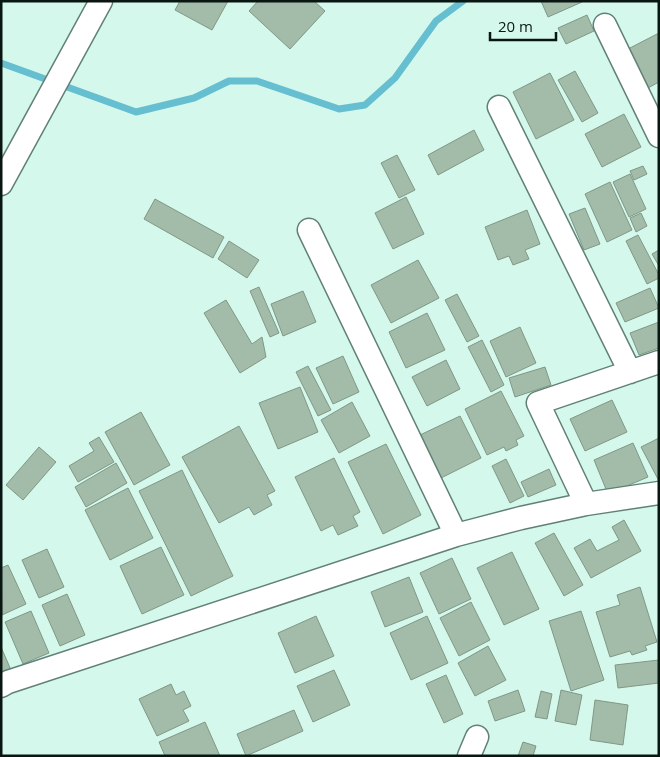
<svg xmlns="http://www.w3.org/2000/svg" width="660" height="757" viewBox="0 0 660 757" font-family="'Open Sans',sans-serif">
  <rect width="100%" height="100%" fill="#d5f8ec"/>
  <g fill="none" stroke-linecap="round" stroke-linejoin="round">
    <path stroke="#66bfd1" stroke-width="7" d="M1,63L136,112L194,98L229,81H257L339,109L365,105L395,78L436,21L463,1"/>
  </g>
  <path fill="#a3bca9" stroke="#809886" d="M180,1H228L212,30L175,10Z
    M258,1H314L325,11L290,49L249,11Z
    M541,1H582V2L548,17Z
    M587,15L594,31L566,44L558,28Z
    M659,33V82L648,88L628,49Z
    M575,71L598,113L582,122L558,80Z
    M550,73L574,120L536,139L513,92Z
    M624,114L641,147L602,167L585,134Z
    M474,130L484,150L438,175L428,155Z
    M397,155L415,190L399,198L381,163Z
    M643,166L647,174L634,180L630,171Z
    M630,174L646,209L629,217L613,182Z
    M610,182L632,230L607,242L585,194Z
    M406,197L424,234L393,249L375,213Z
    M155,199L224,237L213,258L144,219Z
    M585,208L600,244L584,250L569,214Z
    M527,210L540,244L525,250L529,259L513,265L509,256L498,260L485,227Z
    M641,213L647,226L636,232L630,218Z
    M638,235L659,275V278L647,284L626,241Z
    M229,241L259,260L247,278L218,259Z
    M659,250V266L652,254Z
    M418,260L439,298L391,323L371,285Z
    M259,287L279,333L270,337L250,291Z
    M650,288L659,308L625,322L616,303Z
    M303,291L316,322L283,336L271,304Z
    M457,294L479,336L467,342L445,300Z
    M226,300L252,344L262,337L266,357L240,373L204,313Z
    M427,313L445,350L406,368L389,332Z
    M659,322V348L639,355L630,333Z
    M520,327L536,363L506,377L490,341Z
    M482,340L504,385L491,392L468,347Z
    M343,356L359,392L333,404L316,368Z
    M446,360L460,389L427,406L412,377Z
    M308,366L331,410L318,416L296,372Z
    M545,367L551,385L515,397L509,378Z
    M300,387L318,432L278,449L259,403Z
    M501,391L524,436L516,440L518,445L506,451L504,447L487,455L465,409Z
    M612,400L627,432L585,451L570,419Z
    M352,402L370,436L339,453L321,420Z
    M141,412L170,465L134,485L105,432Z
    M460,416L481,458L441,478L420,435Z
    M239,426L275,491L267,495L272,505L254,515L249,507L219,523L182,457Z
    M99,437L114,462L78,482L69,466L94,451L89,443Z
    M659,438V481L641,447Z
    M633,443L648,477L608,494L594,460Z
    M386,444L421,515L383,534L348,462Z
    M39,447L56,462L23,500L6,485Z
    M334,458L360,512L353,516L358,526L338,535L333,525L321,531L295,477Z
    M506,459L524,496L510,503L492,466Z
    M116,463L127,483L86,507L75,487Z
    M549,469L556,485L528,497L521,482Z
    M182,470L233,576L191,596L139,491Z
    M128,488L153,538L110,560L85,510Z
    M624,520L641,551L591,578L574,548L590,539L597,551L619,540L612,527Z
    M554,533L583,585L564,596L535,543Z
    M161,547L184,595L142,614L120,566Z
    M47,549L64,587L39,598L22,560Z
    M512,552L539,609L504,625L477,568Z
    M452,558L471,599L439,614L420,573Z
    M8,565L26,604L2,615L1,568Z
    M409,577L423,612L385,627L371,592Z
    M640,587L657,642L645,646L647,650L632,655L630,651L610,657L596,612L620,605L617,595Z
    M67,594L85,635L60,646L42,605Z
    M471,602L490,640L459,656L440,618Z
    M31,611L49,653L23,664L5,622Z
    M581,611L604,680L571,691L549,621Z
    M316,616L334,656L295,673L278,633Z
    M427,616L448,663L411,680L390,633Z
    M488,646L506,680L475,696L458,663Z
    M1,647L11,670L1,674Z
    M659,660V683L618,688L615,665Z
    M334,670L350,705L313,722L297,686Z
    M446,675L463,714L444,723L426,684Z
    M171,684L176,695L184,691L191,706L183,710L189,721L157,736L139,699Z
    M518,690L525,711L495,721L488,701Z
    M561,690L582,695L576,725L555,721Z
    M541,691L552,694L547,719L535,717Z
    M595,700L628,705L623,745L590,740Z
    M294,710L303,731L246,756L237,734Z
    M205,722L220,756H165L159,742Z
    M523,742L536,746L533,756H518Z"/>
  <g fill="none" stroke-linecap="round" stroke-linejoin="round">
    <defs>
      <path id="minor" d="M605,25L659,136
        M499,107L630,372
        M1,184L101,1
        M309,230L456,535
        M586,504L538,403L659,362
        M1,686L8,682L456,535L521,518L586,504L659,493
        M469,756L477,737"/>
    </defs>
    <use href="#minor" stroke="#618076" stroke-width="25"/>
    <use href="#minor" stroke="#fff" stroke-width="22"/>
  </g>
  <rect width="660" height="757" fill="none" stroke="#091612" stroke-width="5"/>
  <path d="M490 32v8h66v-8" fill="none" stroke="#091612" stroke-width="2.5"/>
  <text x="498" y="32" font-size="15" fill="#091612" stroke="#d5f8ec" stroke-width="4" paint-order="stroke">20 m</text>
</svg>
